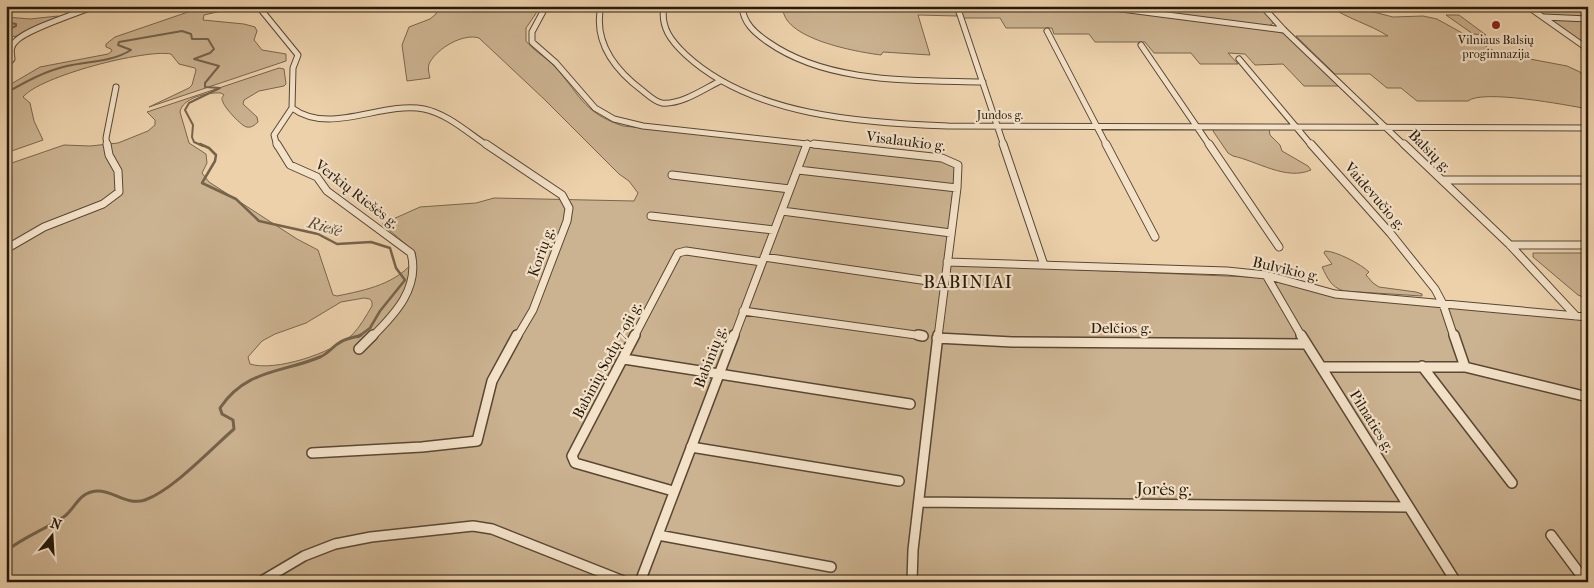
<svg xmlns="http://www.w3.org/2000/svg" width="1594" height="588" viewBox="0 0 1594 588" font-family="'IM FELL French Canon',serif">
  <rect width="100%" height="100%" fill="#ecd1ab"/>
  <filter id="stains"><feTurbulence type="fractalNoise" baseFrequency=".004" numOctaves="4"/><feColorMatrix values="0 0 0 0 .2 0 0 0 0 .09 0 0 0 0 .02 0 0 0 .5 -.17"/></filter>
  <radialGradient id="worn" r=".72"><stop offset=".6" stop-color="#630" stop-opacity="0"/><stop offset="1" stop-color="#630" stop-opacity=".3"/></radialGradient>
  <path fill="#cbb290" stroke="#79664e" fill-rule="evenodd" d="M197,6H243L204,15L203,20L244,24L255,27L257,31L254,40L262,50L286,54V61L149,107L189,88L192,85L196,70L195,68L179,64L171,54C145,49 40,76 23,97L30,103L34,121L43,140L6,153V87L40,67L108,54L112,51L111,49L106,47V44L115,37L188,12Z
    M435,6H541L526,28V41C533,50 544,56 553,65C580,93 581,112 623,126L945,160L956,166L944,264L1273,278L1338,297L1588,320V582H6V165L64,145L90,146L118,143L148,131L155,125V120L147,112L279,68L284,69L286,84L284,86L259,91L244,100L243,104L257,117L258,122C255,125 251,128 247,127C242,127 224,107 223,102C221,98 222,98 224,95L221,93C208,92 182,98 180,112L189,143L206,154L207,163L202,173L209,182L297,239L318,250L333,295L337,296C366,290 398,284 416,258L415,252L382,224L420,207L476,203L494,198L634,201L638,193L629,181L619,174L544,99L479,38C463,33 438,48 430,62C427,67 429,73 430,78L407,81L402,45L409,27L430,19L436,14L437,9ZM364,298L370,299L372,302V306C366,316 360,327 352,335C332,353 275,372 250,364L248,357L262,341L275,334L306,323L341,302Z
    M783,6H955L957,16L918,15L930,55L883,52L881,55C858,52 780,39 783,6Z
    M960,6H1088L1274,30L1285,34L1341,86H1304L1283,64L1255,65L1245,54L1228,53L1238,64H1200L1191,53H1154L1145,42H1095L1089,34H1054L1052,28H1006L1000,18H963Z
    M1111,6H1260L1275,22L1269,26Z
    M1329,6H1359L1366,10L1393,17L1423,16L1437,19L1498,53L1567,66L1580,72L1588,82V109C1567,105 1482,89 1468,101H1417L1401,88H1387L1370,74H1335L1296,36H1388C1369,24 1348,19 1329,6Z
    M1529,6H1588V46Z
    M1446,15H1459L1486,35L1473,34Z
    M58,16L60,17L19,36L6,37V17L30,19Z
    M1269,128L1270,135L1280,145L1282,151L1308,166L1311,170C1286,181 1257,161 1233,156L1228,153L1213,131L1215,129Z
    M1325,251C1336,251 1361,264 1369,272L1366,275L1373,283L1379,287L1416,292L1422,294V296L1344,291C1331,287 1328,279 1322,267L1332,264L1324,253Z
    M1533,253H1588V299L1578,295L1533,257Z"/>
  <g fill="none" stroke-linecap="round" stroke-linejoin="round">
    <path stroke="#75634b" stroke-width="2" d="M6,22L16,24V26L6,30
      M6,93C25,82 45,71 67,66C88,61 112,62 131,50L118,45L119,42L182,31L191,34L192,39H208L214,49L210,53L194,59L219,66L205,83V87L220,88L189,103L185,110L193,125L192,137L194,142L203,146"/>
    <path stroke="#75634b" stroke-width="2.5" d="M200,144L209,148L216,155L215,161L202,183L236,199L259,221L318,234L337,244L371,242L390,248L396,268L405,280L380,311L370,328L358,337"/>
    <path stroke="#75634b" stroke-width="3" d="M6,551C24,537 46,529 65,516C76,507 79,492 97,491C113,490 127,506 145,500C173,490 211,449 234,429L233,420L222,414L220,408C246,369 282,373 320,357C328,354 332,347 339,343C345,338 354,338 361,335"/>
    <defs>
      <path id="minor-far2" d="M258,6L298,55L293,68L292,108L274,135L277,146
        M546,6L532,32V42L556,63L595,108L614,119L643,126L825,146
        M601,6C593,42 615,70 643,91C648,95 655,102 662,103C681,105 704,89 720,81
        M664,6C660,27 671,41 686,55C752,116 862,123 948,126L1588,128
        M742,6C743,23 755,33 768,42C828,84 912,80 983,82
        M957,6L1004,146
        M1098,6L1284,30
        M1262,6L1284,30L1405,146
        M1527,6L1588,49
        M1544,17L1588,19
        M1047,31L1107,146
        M1141,45L1210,146
        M1239,59L1312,146
        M7,65L12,59C11,52 10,46 16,41C27,29 78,13 95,6
        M292,108C330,136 381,101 424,109C448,114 468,133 488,146
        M107,146L106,138L116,87"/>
      <path id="minor-far1" d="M277,144L290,165L317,177L327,191L411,253C420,288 395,314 372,337
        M486,144L562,195L569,208L567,221L533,310L517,337
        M814,144L942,158L958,165L957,188L938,337
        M1003,144L1044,265
        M1106,144L1155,237
        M1209,144L1279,247
        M1311,144L1391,234L1435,289L1443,304L1454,337
        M1404,144L1510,245L1576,316
        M798,170L957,188
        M672,175L790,189
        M1442,180H1588
        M782,211L951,233
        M651,216L774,230
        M1510,245H1588
        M6,249L44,227L103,204L119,192L118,171L109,155L107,144
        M764,257L928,281
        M947,262L1227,271L1266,275L1335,294L1588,317
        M1266,275L1302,337
        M743,311L923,336
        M634,337L678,253L686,251L762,262
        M734,337L807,144"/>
      <path id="minor" d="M635,335L572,456L575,463L673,491
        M918,335L923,336
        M1301,335L1456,582
        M1454,335L1465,367
        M937,338L1012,342L1306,344
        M359,349L373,335
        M624,359L910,404
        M1422,366L1512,483
        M1321,367H1465L1588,397
        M691,447L899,481
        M312,453L422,447L477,441L492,381L517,335
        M919,502L1409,507
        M658,535L831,567
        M1551,535L1586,582
        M260,582L304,556L335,544L371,537L473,526L492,529L626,582
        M640,582L734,335
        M912,582L913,550L938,335"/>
    </defs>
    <use href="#minor-far2" stroke="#584833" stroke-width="7"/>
    <use href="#minor-far1" stroke="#584833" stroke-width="9"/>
    <use href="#minor" stroke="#584833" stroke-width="12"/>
    <use href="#minor-far2" stroke="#f3e1c8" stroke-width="5"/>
    <use href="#minor-far1" stroke="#f3e1c8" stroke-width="7"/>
    <use href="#minor" stroke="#f3e1c8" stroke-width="9"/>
  </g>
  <circle fill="#8f2418" stroke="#f3e1c8" stroke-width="2" cx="1496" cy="25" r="5"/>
  <g text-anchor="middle" stroke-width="4.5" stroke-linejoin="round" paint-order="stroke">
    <g font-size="12" fill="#271a0b" stroke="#f3e1c8">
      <text x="1496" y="44">Vilniaus Balsių<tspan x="1496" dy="14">progimnazija</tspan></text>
    </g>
    <g font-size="12" fill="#271a0b" stroke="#f3e1c8">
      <text x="1000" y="119">Jundos g.</text>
    </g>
    <g font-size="15" fill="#271a0b" stroke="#f3e1c8">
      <text transform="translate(906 141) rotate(7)" y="5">Visalaukio g.</text>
      <text transform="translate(1430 151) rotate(45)" y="5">Balsių g.</text>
      <text transform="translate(357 194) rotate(38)" y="5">Verkių Riešės g.</text>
      <text transform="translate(1375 196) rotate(49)" y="5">Vaidevučio g.</text>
      <text transform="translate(541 252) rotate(-70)" y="5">Korių g.</text>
      <text transform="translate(1286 269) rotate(13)" y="5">Bulvikio g.</text>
      <text x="1121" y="333">Delčios g.</text>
      <text transform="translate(710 357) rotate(-69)" y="5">Babinių g.</text>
      <text transform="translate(607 360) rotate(-62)" y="5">Babinių Sodų 7-oji g.</text>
      <text transform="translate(1372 421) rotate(58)" y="5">Pilnaties g.</text>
    </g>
    <g font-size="16" font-style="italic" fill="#5b4a35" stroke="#f3e1c8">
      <text transform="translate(325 226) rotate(16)" y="6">Riešė</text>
    </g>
    <g font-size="18" letter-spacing="1" fill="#271a0b" stroke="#f3e1c8">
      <text x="968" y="288">BABINIAI</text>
    </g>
    <g font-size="18" fill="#271a0b" stroke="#f3e1c8">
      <text transform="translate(1164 489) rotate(1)" y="6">Jorės g.</text>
    </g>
  </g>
  <rect width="1594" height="588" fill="none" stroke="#ecd1ab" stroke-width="25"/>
  <rect x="8" y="8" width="1579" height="573" fill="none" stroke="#271a0b" stroke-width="2.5"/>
  <rect x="12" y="12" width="1569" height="563" fill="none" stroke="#271a0b"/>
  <g transform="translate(52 536) rotate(18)" stroke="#f3e1c8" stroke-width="4" paint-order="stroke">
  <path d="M0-4L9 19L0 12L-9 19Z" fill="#271a0b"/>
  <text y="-8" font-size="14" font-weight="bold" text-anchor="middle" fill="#271a0b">N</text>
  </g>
  <rect width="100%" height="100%" filter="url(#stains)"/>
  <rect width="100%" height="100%" fill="url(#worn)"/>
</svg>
